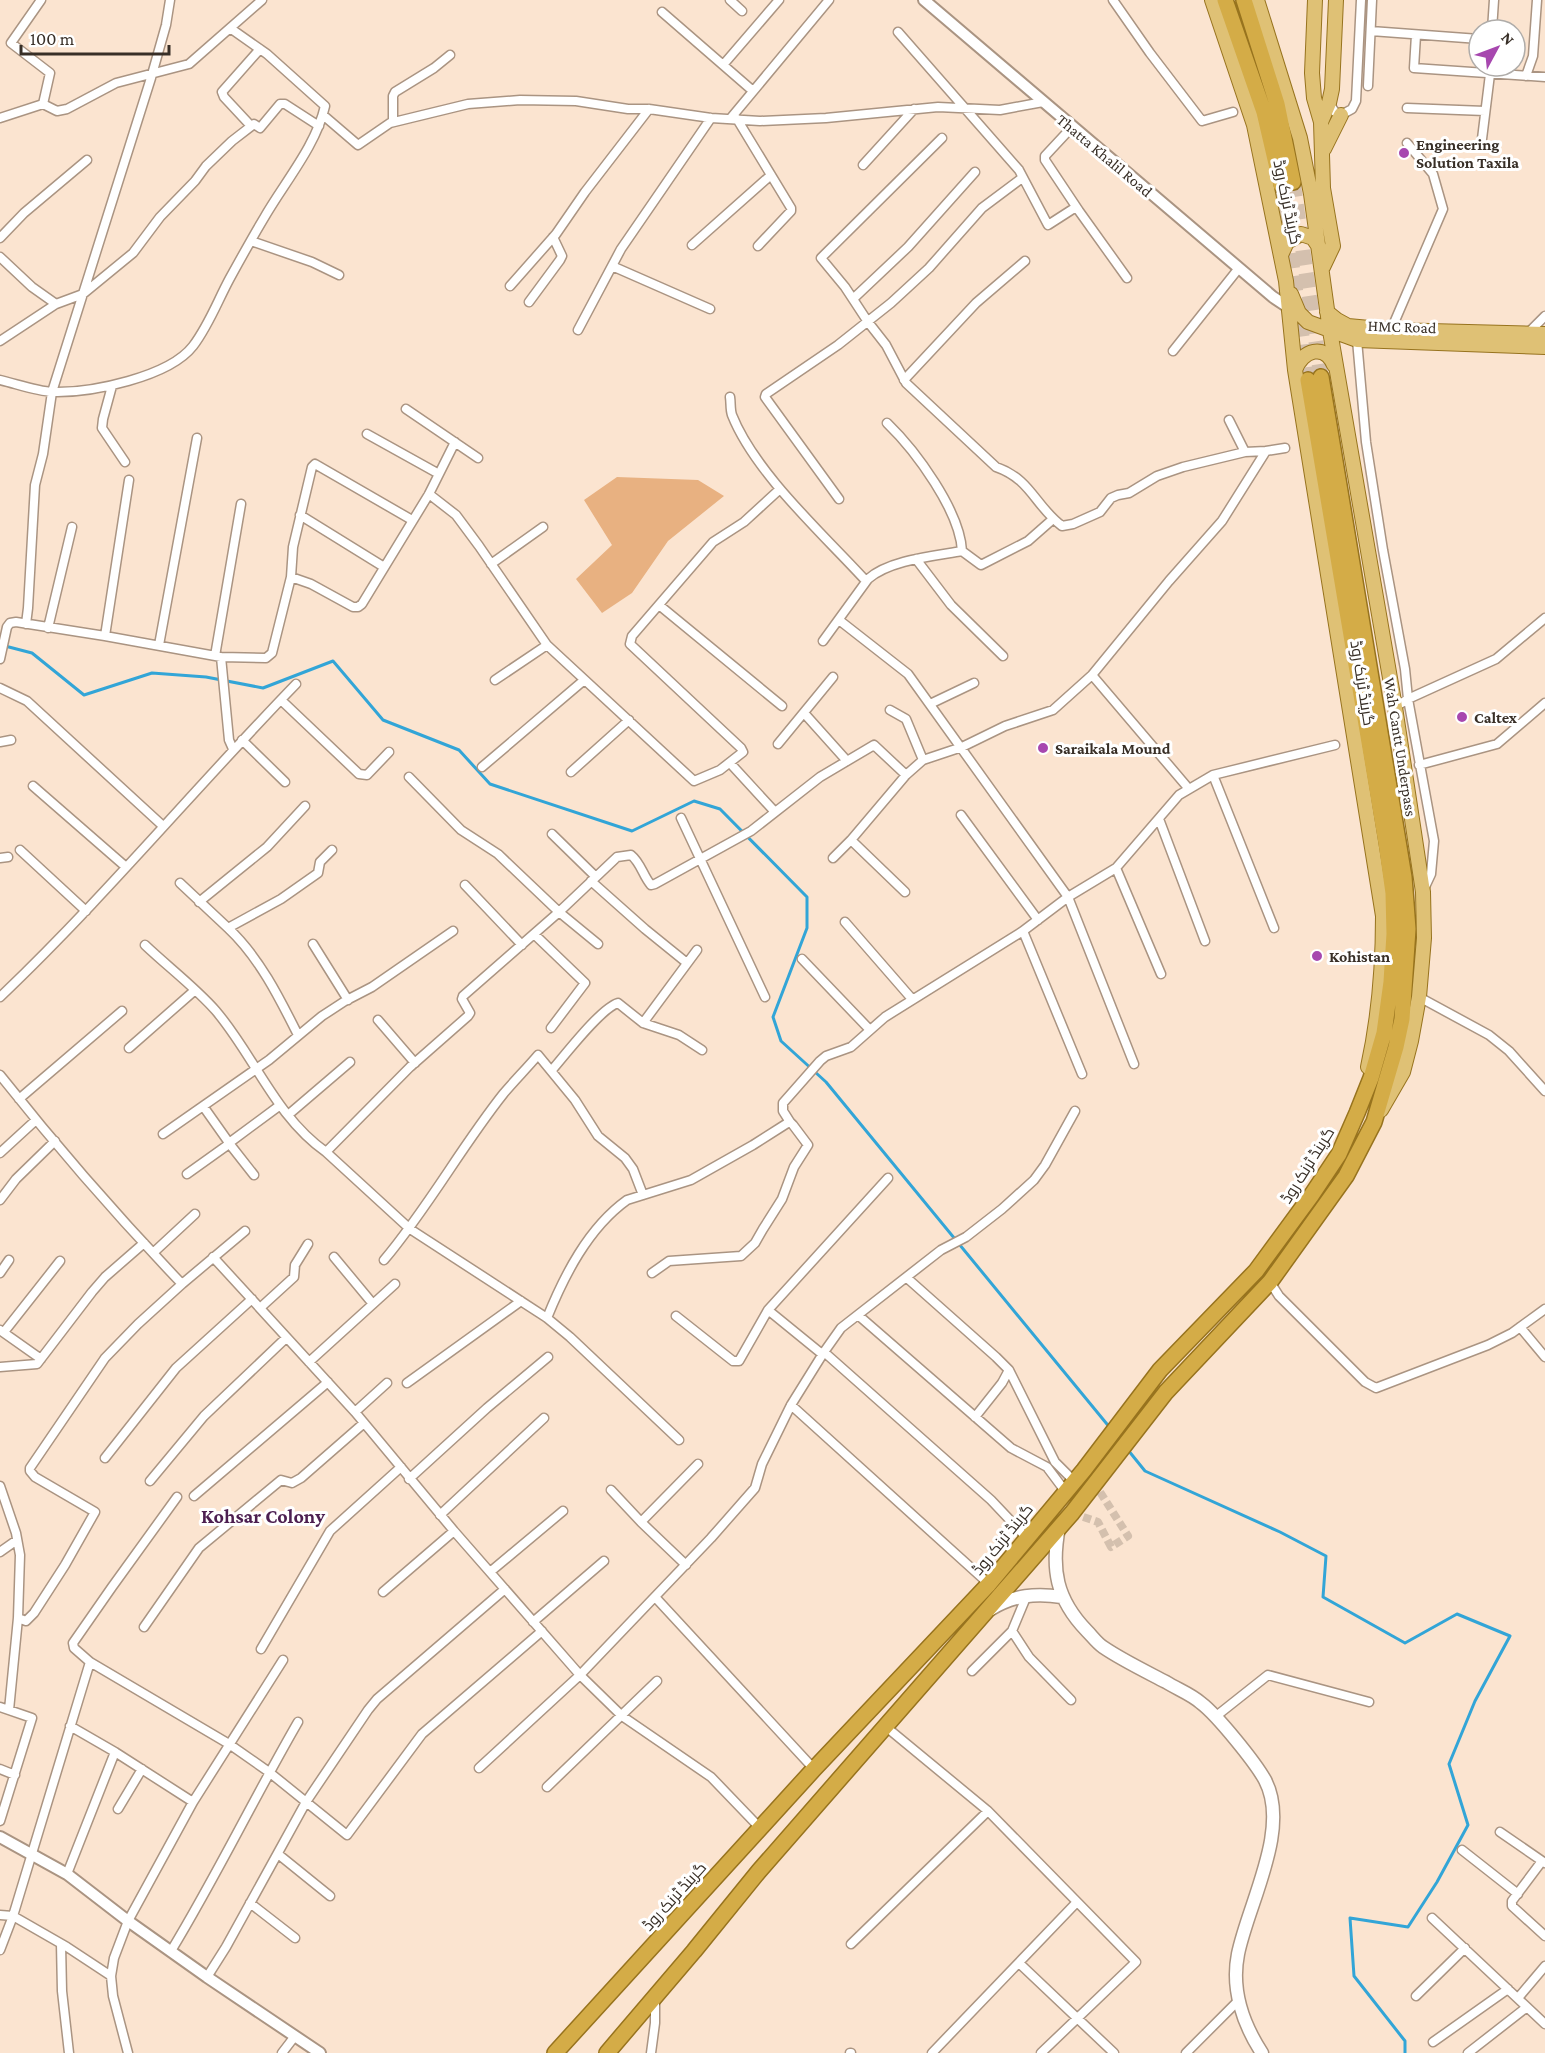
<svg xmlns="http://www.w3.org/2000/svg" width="1545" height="2053" viewBox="0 0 1545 2053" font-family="'Crimson Pro',Cairo,serif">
  <rect width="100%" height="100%" fill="#fbe4d0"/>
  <path fill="#e8b181" d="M617,477L698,480L724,496L668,541L632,593L602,613L576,579L612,545L584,500Z"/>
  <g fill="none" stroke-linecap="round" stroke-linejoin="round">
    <path stroke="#32a5d7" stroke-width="3" d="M5,646L32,653L84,695L152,673L206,677L263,688L333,661L383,720L459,750L490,784L632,831L694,801L720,809L807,897V928L773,1017L781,1041L826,1082L1111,1429
      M1128,1450L1145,1471L1280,1532L1326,1556L1323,1597L1405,1643L1457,1614L1510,1636L1475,1701L1449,1764L1468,1825L1437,1882L1408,1927L1350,1918L1354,1976L1405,2041V2053"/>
    <path stroke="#d4c0ae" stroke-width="8" stroke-dasharray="8 4" stroke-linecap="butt" d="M1072,1513L1098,1522L1111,1547L1128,1536L1095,1484"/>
    <path stroke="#d4c0ae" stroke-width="15" stroke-dasharray="15 8" stroke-linecap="butt" d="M1293,182L1321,377
      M1281,185L1308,380"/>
    <defs>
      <path id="minor" d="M730,0L742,11
        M1113,0L1150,53L1202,121L1233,112
        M662,12L753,91
        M1492,30L1494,0
        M1371,31L1479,39
        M898,32L1019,170L1048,225L1076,207
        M1416,35L1414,68L1545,77
        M723,65L779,0
        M1526,76L1533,56L1537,0
        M1368,86L1372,0
        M1329,103L1335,112L1341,115L1352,109L1356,101L1361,0
        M43,104L57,111L67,109L116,83L189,64L262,0
        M1407,108L1485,111
        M323,115L358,145L390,123L468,104L520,100L576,101L628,109H649L711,118L760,121L826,118L938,107L1000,110L1043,102
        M0,118L43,104L50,73L11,43L41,0
        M730,119L829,0
        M737,119L791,208V211L758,246
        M393,122V96L395,92L434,68L450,55
        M251,126L224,97L222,92L260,49
        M1072,127L1045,156V160L1079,211L1127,278
        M942,138L821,258L845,287L868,322L886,345L906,383L996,467C1031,479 1035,506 1062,526L1073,524L1100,512L1111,498L1118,495L1129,493L1157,476L1183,467L1245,452L1266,451
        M1481,147L1491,66
        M863,165L914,109
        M0,238L24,213L87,160
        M251,241L312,262L339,275
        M692,245L771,175
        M0,257L32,287L56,304L83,294L133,253L160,217L195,181L206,166L232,141L254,124L260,128L280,104H285L319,126
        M612,266L710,309
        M510,286L556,234L585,192L649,109
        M854,298L908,247L975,172
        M529,302L560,260L562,256L553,237
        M578,330L621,249L711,118
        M1391,330L1443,209L1433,174L1407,143
        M1527,334L1545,316
        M1357,340L1366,442L1383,550L1405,669L1408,699L1434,841L1431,874L1424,889
        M0,341L56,304
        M1173,351L1239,268
        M0,380C17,384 36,391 53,392C91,393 169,377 193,346C209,325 218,300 230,278C241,258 252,238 264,218C284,183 316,146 325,106L267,54L230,28
        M904,380L976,303L1025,261
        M112,386L103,419L102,428L125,462
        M730,397C731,403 730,409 732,415C755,473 824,535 866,581
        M406,409L478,458
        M1229,420L1245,452
        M887,423C916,451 960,511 962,551
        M367,434L439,474
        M429,494L456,515L479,546L547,645L694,781L720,770L743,752L741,748L630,644L632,636L713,542L744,522L780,489
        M839,499L765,397L766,394L838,345L891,303L929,268L982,208L1022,178
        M300,515L384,567
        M916,559L951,605L1003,656
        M491,564L543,527
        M291,577L311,584L353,607H358L362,604L429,494L455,442
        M659,605L782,706
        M839,620L908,674L1068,897L1134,1064
        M26,624L28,608L35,485L43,454L52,392L151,78L166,25L170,0
        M48,628L72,527
        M105,636L129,480
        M823,641L868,579C889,560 934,556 962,551L981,565L1028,541L1053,519
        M159,645L197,438
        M215,656L241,504
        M221,657L229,740L233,749
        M0,659L7,627L10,623L16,622L105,636L221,657L266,658L272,653L291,577L293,547L312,467L315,464L412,520
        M1092,675L1189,789
        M495,680L547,645
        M0,688L27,701L163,826
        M281,700L359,774L367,775L389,752
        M930,704L974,683
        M1395,707L1408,699L1496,659L1545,618
        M890,710L906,719L923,760
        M804,713L847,761
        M242,740L285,782
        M0,742L11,740
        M778,744L833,677
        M730,763L775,812
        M1419,765L1497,744L1545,703
        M482,767L583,681
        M571,772L629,720
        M1213,775L1274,928
        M409,777L461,830L498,854L559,912L598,944
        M33,786L126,867
        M961,815L1038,920
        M681,818L765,997
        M1159,819L1205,941
        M552,834L596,877
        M851,840L905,892
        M20,850L86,911
        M0,858L8,857
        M833,858L851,840L906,775L923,760L962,747L1005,726L1053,710L1092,675L1169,581L1222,521L1266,451L1285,448
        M1116,868L1161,974
        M591,881L645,929L687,963
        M180,883L228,928
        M465,885L522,945
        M199,902L267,847L305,806
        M845,922L912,999
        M534,934L585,983L551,1028
        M313,944L348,1000
        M145,945C167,966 196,988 216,1011C255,1057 275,1116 326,1152L410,1229L547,1318L570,1337L679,1440
        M802,959L870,1030
        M0,997C104,898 196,787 296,684
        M1419,997L1489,1035L1509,1051L1545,1091
        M378,1020L415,1063
        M643,1023L697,950
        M298,1035C279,997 259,957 228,928L281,899L318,873L320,862L332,850
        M129,1048L194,991
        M552,1070C565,1055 601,1008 618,1003L643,1023L679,1035L702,1050
        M1082,1074L1023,931L1068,897L1116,868L1179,795L1213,775L1335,745
        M0,1075C57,1147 118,1217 182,1284
        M19,1099L122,1011
        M203,1106L232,1147L254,1175
        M288,1115L350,1062
        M790,1122L783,1111V1103L820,1061L826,1056L851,1047L885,1017L1023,931
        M163,1134L269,1060L322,1016L345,1001L372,987L453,931
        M229,1143L279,1106
        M326,1152L410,1067L468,1016L470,1013L462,999L463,996L559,912L617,857L631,855C641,863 643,876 651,885L655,884L751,831L820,777L874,745L906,775
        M0,1153L36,1120
        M187,1174L229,1144
        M0,1200L16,1179L55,1141
        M153,1253L195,1214
        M213,1257L355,1412L454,1531L580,1675L622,1716L711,1777L760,1828
        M334,1257L373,1304
        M384,1260C428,1208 461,1147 504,1093C515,1080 527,1068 538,1055L575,1100L598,1136L625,1158L633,1169L643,1195
        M0,1273L9,1260
        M907,1278L996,1357L1009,1370L1055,1462L1074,1481
        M1270,1282L1279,1296L1365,1382L1376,1388L1488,1345L1512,1333L1545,1309
        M260,1308L294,1277L295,1265L308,1244
        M768,1310L822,1354
        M858,1315L1011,1448L1047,1467L1065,1491
        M676,1316L733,1361H739L768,1310L888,1178
        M547,1318C564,1276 588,1228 627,1200L691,1180L753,1145L786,1124L790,1122L793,1125L808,1145L794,1167L782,1199L763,1229L755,1243L741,1256L669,1261L652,1273
        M1520,1327L1545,1357
        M0,1330L41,1359
        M4,1332L60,1261
        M824,1352L991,1500L1026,1537
        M309,1362L395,1284
        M0,1367L37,1364L92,1292L105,1277L144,1243
        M407,1383L521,1301
        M791,1405L989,1584
        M355,1412L387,1383
        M975,1417L1002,1383L1009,1370
        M105,1458L176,1368L252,1299
        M409,1479L487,1408L548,1357
        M150,1481L204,1416L286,1338
        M0,1486L16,1533L20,1555L18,1618L9,1710
        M611,1490L641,1522L686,1565
        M194,1496L328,1382
        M440,1515L544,1418
        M641,1522L698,1464
        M0,1552L17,1540
        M490,1572L563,1511
        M383,1592L454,1531
        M1027,1595L1012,1631L1029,1657L1071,1700
        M655,1597L814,1769
        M18,1618L26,1621L34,1613L65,1565L95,1512L35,1477L30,1471V1468L105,1358L138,1324L182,1284L245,1231
        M533,1622L604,1561
        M144,1627L199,1548L281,1480L292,1483L301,1478L364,1423
        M261,1649L330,1531L401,1467
        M90,1662L74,1648L73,1643L112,1587L177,1497
        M972,1671L1012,1631
        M0,1707L32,1718L0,1821
        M1215,1717L1268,1675L1369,1702
        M70,1726L115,1752L193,1802
        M885,1726L988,1811L1136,1962L1041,2053
        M479,1768L580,1675L711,1538L755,1488L762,1464L791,1405L824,1352L841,1328L941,1250L966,1237L1002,1209L1034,1180L1045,1165L1075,1111
        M0,1769L15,1775
        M547,1787L657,1681
        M118,1809L142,1769
        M1500,1832L1545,1863
        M1462,1850L1518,1894
        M278,1854L330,1896
        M1542,1861L1512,1901V1906L1545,1936
        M67,1874L115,1752
        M250,1903L295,1938
        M0,1915L13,1916L0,1950
        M1432,1918L1545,2024
        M61,1944L62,1991L69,2053
        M851,1944L988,1811
        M171,1951C216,1877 254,1798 298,1722
        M1019,1963L1114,2053
        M111,1976L67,1947L13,1916L90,1662L229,1744L269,1772L347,1835L422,1734L542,1631
        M207,1977L226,1947L306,1802L368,1710L377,1699L505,1589
        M1416,1996L1465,1948
        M1518,1998L1545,1966
        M1433,2042L1508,1989
        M128,2053L113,1996L111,1976L114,1958L128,1921L193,1802L283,1660
        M282,2053L295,2036
        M651,2053L655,2023V1997
        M850,2053H851
        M932,2053L1076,1903
        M1186,2053L1239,2000
        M1468,2053L1527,2007"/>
      <path id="tertiary" d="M924,0L1273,297L1288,307
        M0,1837L67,1874L128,1921L207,1977L320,2053"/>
      <path id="secondary" d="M1059,1527C1051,1569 1056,1599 1087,1631C1092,1636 1097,1643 1103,1647C1122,1660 1145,1671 1166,1682C1177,1689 1191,1694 1201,1703C1217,1715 1255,1762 1265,1780C1291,1829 1248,1904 1238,1954C1231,1989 1243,2024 1262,2053
        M991,1609C1014,1595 1036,1593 1062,1597"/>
      <path id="primary" d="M1212,0L1254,125L1286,281L1295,370L1383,916C1383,967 1379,1017 1368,1067
        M1257,0L1300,138L1311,194L1330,331L1395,707L1423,892L1424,938L1419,997L1411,1041L1403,1072L1381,1110
        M1315,0L1312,73L1314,98L1321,122L1323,188L1333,246L1323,267
        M1321,122L1329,103L1332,89L1336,0
        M1324,149L1341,115
        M1281,255L1287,242L1301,234L1313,238L1319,247
        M1291,294L1299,313L1308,322L1357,340L1545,347
        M1327,312L1337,320L1348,326L1391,330L1545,334
        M1295,370C1302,350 1325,343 1334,365"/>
      <path id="trunk" d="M1225,0L1264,112L1281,185
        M1244,0L1277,104L1293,182
        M555,2053L814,1769L989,1584L1084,1470L1160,1370L1256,1271L1311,1196L1339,1154L1357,1113L1371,1078L1384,1033L1391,982L1394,934L1393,893L1386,843L1308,380
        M607,2053L694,1951L759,1871L1072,1513L1166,1392L1270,1282L1346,1176L1374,1122L1396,1047L1402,1019L1408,929L1404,877L1321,377"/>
    </defs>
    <use href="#minor" stroke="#aa9482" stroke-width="11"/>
    <use href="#tertiary" stroke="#aa9482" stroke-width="14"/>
    <use href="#secondary" stroke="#aa9482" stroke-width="15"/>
    <use href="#primary" stroke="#97731e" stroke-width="16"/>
    <use href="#trunk" stroke="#97731e" stroke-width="18"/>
    <use href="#minor" stroke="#fff" stroke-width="8"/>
    <use href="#tertiary" stroke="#fff" stroke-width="10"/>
    <use href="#secondary" stroke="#fff" stroke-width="12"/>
    <use href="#primary" stroke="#dfc175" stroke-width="14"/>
    <use href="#trunk" stroke="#d4ac47" stroke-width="15"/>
  </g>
  <g fill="#a747af" stroke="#fff" stroke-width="2">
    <circle cx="1404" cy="153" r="6"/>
    <circle cx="1462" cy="717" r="6"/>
    <circle cx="1043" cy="748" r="6"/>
    <circle cx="1317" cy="956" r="6"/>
  </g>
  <g text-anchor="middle" stroke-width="6" stroke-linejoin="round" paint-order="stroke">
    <g font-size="16" font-weight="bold" fill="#382f27" stroke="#fff" text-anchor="start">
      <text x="1416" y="150">Engineering<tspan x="1416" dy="18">Solution Taxila</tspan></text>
      <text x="1474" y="723">Caltex</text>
      <text x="1055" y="754">Saraikala Mound</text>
      <text x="1329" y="962">Kohistan</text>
    </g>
    <g font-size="16" fill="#382f27" stroke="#fff">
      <text transform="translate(1105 155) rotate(40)" y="6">Thatta Khalil Road</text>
      <text transform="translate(1288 202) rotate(78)" y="6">گرینڈ ٹرنک روڈ</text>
      <text transform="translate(1402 326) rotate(2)" y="6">HMC Road</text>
      <text transform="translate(1363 683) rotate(81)" y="6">گرینڈ ٹرنک روڈ</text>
      <text transform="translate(1401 747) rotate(81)" y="6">Wah Cantt Underpass</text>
      <text transform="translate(1307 1165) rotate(-58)" y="6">گرینڈ ٹرنک روڈ</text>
      <text transform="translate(1002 1539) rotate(-51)" y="6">گرینڈ ٹرنک روڈ</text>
      <text transform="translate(674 1896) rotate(-48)" y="6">گرینڈ ٹرنک روڈ</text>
    </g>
    <g font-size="20" font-weight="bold" fill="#4c1e50" stroke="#fff">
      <text x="263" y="1523">Kohsar Colony</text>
    </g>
  </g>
  <g transform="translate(1497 48) rotate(49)"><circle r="28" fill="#ffffff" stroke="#afaca9" stroke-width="1.5"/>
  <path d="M0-4.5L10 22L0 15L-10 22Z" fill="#a747af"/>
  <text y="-9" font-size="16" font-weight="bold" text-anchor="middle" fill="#382f27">N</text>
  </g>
  <path d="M21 45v9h148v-9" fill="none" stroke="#382f27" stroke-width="3"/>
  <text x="30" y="45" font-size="18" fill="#382f27" stroke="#ffffff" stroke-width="4.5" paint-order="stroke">100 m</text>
</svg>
